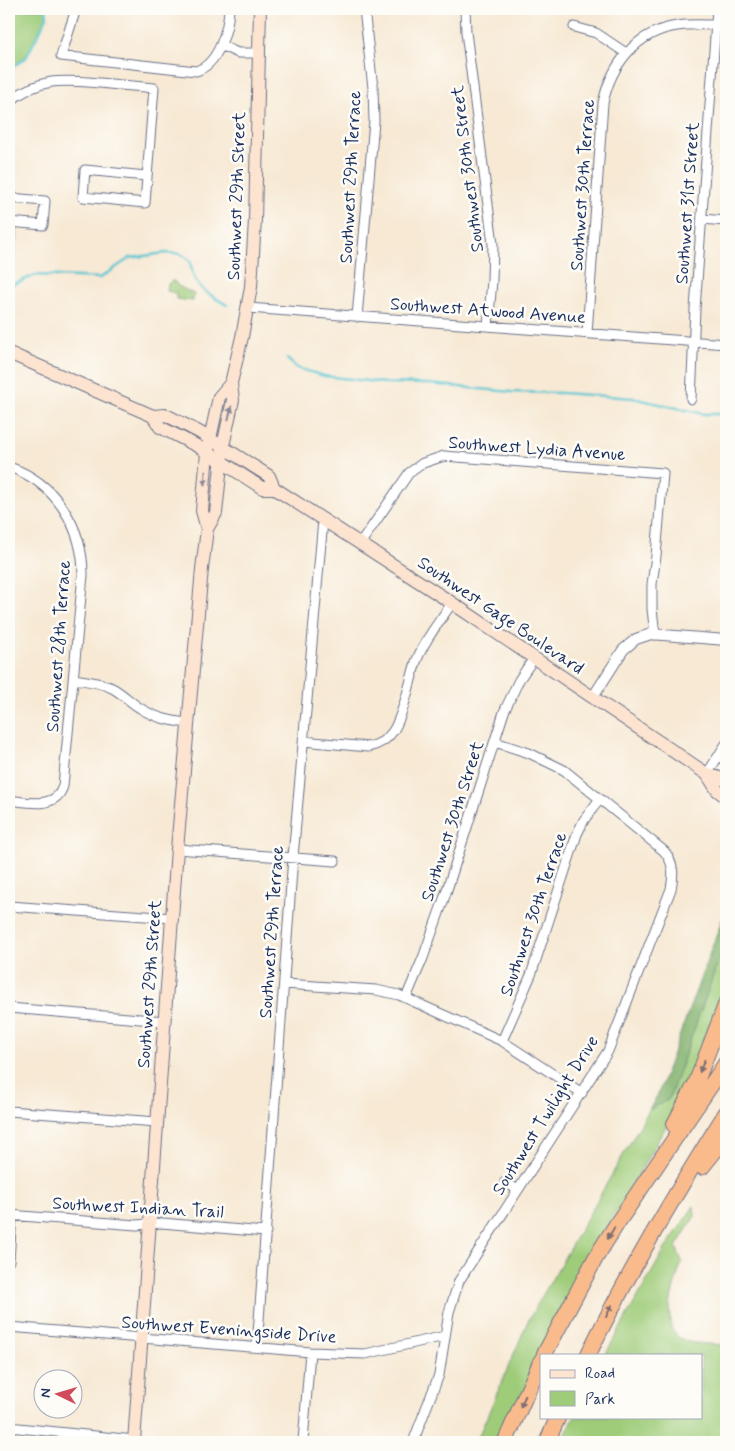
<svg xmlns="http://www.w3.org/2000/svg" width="735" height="1451" viewBox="0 0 735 1451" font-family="Mynerve,sans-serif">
  <rect width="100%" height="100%" fill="#fdfcf7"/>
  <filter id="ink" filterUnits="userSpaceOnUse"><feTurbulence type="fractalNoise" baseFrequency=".02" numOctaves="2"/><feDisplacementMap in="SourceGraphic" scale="10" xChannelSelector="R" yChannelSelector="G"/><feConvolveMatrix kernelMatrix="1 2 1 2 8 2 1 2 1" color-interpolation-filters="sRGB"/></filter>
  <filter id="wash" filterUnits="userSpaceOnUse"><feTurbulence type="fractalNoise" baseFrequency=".0096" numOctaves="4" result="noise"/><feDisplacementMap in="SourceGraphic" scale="20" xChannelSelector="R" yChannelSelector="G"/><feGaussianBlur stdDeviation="1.12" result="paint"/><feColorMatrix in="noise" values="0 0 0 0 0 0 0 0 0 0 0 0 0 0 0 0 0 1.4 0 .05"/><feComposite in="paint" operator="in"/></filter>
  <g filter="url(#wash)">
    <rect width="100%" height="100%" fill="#f7e9d4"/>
    <path fill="#9fcc79" stroke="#5d7e6c" d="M9,9H46L47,17L26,58L9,69Z
      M9,229H17L9,300Z
      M171,281H174L178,286L194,294L193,301L176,299V293L167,291L168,284Z
      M726,940V984L688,1088L588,1262L500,1442H476L528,1321L649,1110L669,1099Z
      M694,1206L695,1216L676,1247L682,1261C676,1281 657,1328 683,1340C691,1344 716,1344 726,1345V1442H562L574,1417H701V1355H605L665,1249Z"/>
    <path fill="#7fb069" stroke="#4d7064" d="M726,909V940L669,1099L649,1110L658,1094Z"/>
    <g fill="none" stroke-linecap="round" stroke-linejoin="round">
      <path stroke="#59c5d2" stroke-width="2.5" d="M9,69L26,58L47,17L46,9
        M9,286L36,275L100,278L130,258L165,253L181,254L190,261C194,289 204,291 227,305
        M287,359L297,368L324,376L385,383L429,384L511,392L562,393L633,398L704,414H726
        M254,1442V1439"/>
    </g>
  </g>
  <g filter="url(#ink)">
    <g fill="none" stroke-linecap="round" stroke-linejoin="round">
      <defs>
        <path id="minor" d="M76,9L61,56L196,71C219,64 228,29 229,9
          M465,9L466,32L493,244L492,281L488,326
          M574,27L596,33L626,53
          M222,46L238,53H259
          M9,102C39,77 63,80 100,83C118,85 136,86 154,88L145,203L83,197L85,170L146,176
          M9,198L45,201L43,225L9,222
          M702,219L726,221
          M248,308L726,344
          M357,317L374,121L373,88L364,9
          M587,333L603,103C611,65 636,32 677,26C689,24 703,25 716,25
          M691,399L695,309L717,9
          M9,467C55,482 83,527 83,575L63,786C56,810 28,802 9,800
          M360,544L409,473L423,463L444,456L663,473L656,556L652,584V609L655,635
          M74,679C87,681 100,682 112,688C122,693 130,702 140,708C155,718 171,721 188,723
          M303,741L368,747C378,745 387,740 393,731C403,716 410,681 416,662C424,641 439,622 452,603
          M707,774L726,744
          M177,849L335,861
          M9,906L172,918
          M284,984L376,990L399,995L502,1041L582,1093
          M406,998L423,958L445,896L504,712L519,680L534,658
          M9,1008L164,1021
          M502,1041L531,975L577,834L584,820L599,800
          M9,1111L157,1122
          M505,1182L518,1190
          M9,1215L136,1225L162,1223L266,1232
          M9,1261L12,1215
          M9,1327L310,1352L365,1354L445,1336
          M257,1347L293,857L323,520
          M9,1427L134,1440
          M303,1442L310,1352
          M413,1442L439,1375L449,1312L459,1281L608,1051L671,889C674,874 674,863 664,851L564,770L529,753L495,742"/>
        <path id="tertiary" d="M593,697L623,650L636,639L651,634L726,640"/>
        <path id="secondary" d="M9,353L153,416L166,415L199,432L269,476L274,488L452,603L707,774L726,780
          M153,416L160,427L199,447L262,488H274
          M207,529L202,511L207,453L219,397L231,383
          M707,774L717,790L726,797
          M134,1442L177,849L202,569L207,529L216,513L223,446L233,400L231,383L242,337L251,287L255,220L260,9"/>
        <path id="motorway" d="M674,1125L696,1083L726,1004
          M702,1167L726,1137
          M544,1355L596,1257L618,1222L726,1063
          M588,1355C629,1271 676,1192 726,1113
          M505,1442L541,1361
          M547,1442L558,1417"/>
      </defs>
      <use href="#minor" stroke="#687087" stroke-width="11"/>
      <use href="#tertiary" stroke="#687087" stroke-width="12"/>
      <use href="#secondary" stroke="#687087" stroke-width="14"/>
      <use href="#motorway" stroke="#687087" stroke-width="17"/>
      <use href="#minor" stroke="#fff" stroke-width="9"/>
      <use href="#tertiary" stroke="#fff" stroke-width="10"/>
      <use href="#secondary" stroke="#fde4d1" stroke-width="12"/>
      <use href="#motorway" stroke="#fabb8c" stroke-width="15"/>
    </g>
    <defs><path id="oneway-solid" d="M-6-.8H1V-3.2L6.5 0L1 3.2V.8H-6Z" transform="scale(1.25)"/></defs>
    <g fill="#8c8a98">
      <use href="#oneway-solid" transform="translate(230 413) rotate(-76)"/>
      <use href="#oneway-solid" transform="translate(205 478) rotate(95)"/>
    </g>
    <g fill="#7f6e73">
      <use href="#oneway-solid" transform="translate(702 1066) rotate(111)"/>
      <use href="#oneway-solid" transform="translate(611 1233) rotate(121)"/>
      <use href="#oneway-solid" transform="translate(609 1311) rotate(-64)"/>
      <use href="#oneway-solid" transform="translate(523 1401) rotate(113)"/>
    </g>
  </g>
  <g text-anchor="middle" stroke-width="5" stroke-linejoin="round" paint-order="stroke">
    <g font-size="18" fill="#1b2f5e" stroke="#fdfcf7">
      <text transform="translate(467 169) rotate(-97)" y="6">Southwest 30th Street</text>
      <text transform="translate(350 177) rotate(-87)" y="6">Southwest 29th Terrace</text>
      <text transform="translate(582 185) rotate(-86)" y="6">Southwest 30th Terrace</text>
      <text transform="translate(236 196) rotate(-88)" y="6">Southwest 29th Street</text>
      <text transform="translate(687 203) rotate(-86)" y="6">Southwest 31st Street</text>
      <text transform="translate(488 310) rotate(4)" y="6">Southwest Atwood Avenue</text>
      <text transform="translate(537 448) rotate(4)" y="6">Southwest Lydia Avenue</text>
      <text transform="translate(501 615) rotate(34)" y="6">Southwest Gage Boulevard</text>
      <text transform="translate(58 646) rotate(-86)" y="6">Southwest 28th Terrace</text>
      <text transform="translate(452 821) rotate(-72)" y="6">Southwest 30th Street</text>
      <text transform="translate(533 914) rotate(-71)" y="6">Southwest 30th Terrace</text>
      <text transform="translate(271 932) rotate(-86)" y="6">Southwest 29th Terrace</text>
      <text transform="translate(149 984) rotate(-86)" y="6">Southwest 29th Street</text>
      <text transform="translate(545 1115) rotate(-58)" y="6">Southwest Twilight Drive</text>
      <text transform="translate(138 1207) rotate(3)" y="6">Southwest Indian Trail</text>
      <text transform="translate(229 1329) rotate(4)" y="6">Southwest Eveningside Drive</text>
    </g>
  </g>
  <rect width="735" height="1451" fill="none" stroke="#fdfcf7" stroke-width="30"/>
  <rect x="540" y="1354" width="162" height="65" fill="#fdfcf7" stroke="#a3aaba"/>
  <rect x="550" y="1370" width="25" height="8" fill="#fde4d1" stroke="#a3aaba"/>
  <text x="585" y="1378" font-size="15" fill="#1b2f5e">Road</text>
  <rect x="550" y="1391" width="25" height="15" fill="#9fcc79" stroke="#a3aaba"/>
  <text x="585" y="1404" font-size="15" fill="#1b2f5e">Park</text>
  <g transform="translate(58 1394) rotate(275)"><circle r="24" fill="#fdfcf7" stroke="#a3aaba"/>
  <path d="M0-4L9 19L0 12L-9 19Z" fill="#d1495b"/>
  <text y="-8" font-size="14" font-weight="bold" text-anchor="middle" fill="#1b2f5e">N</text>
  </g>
</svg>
